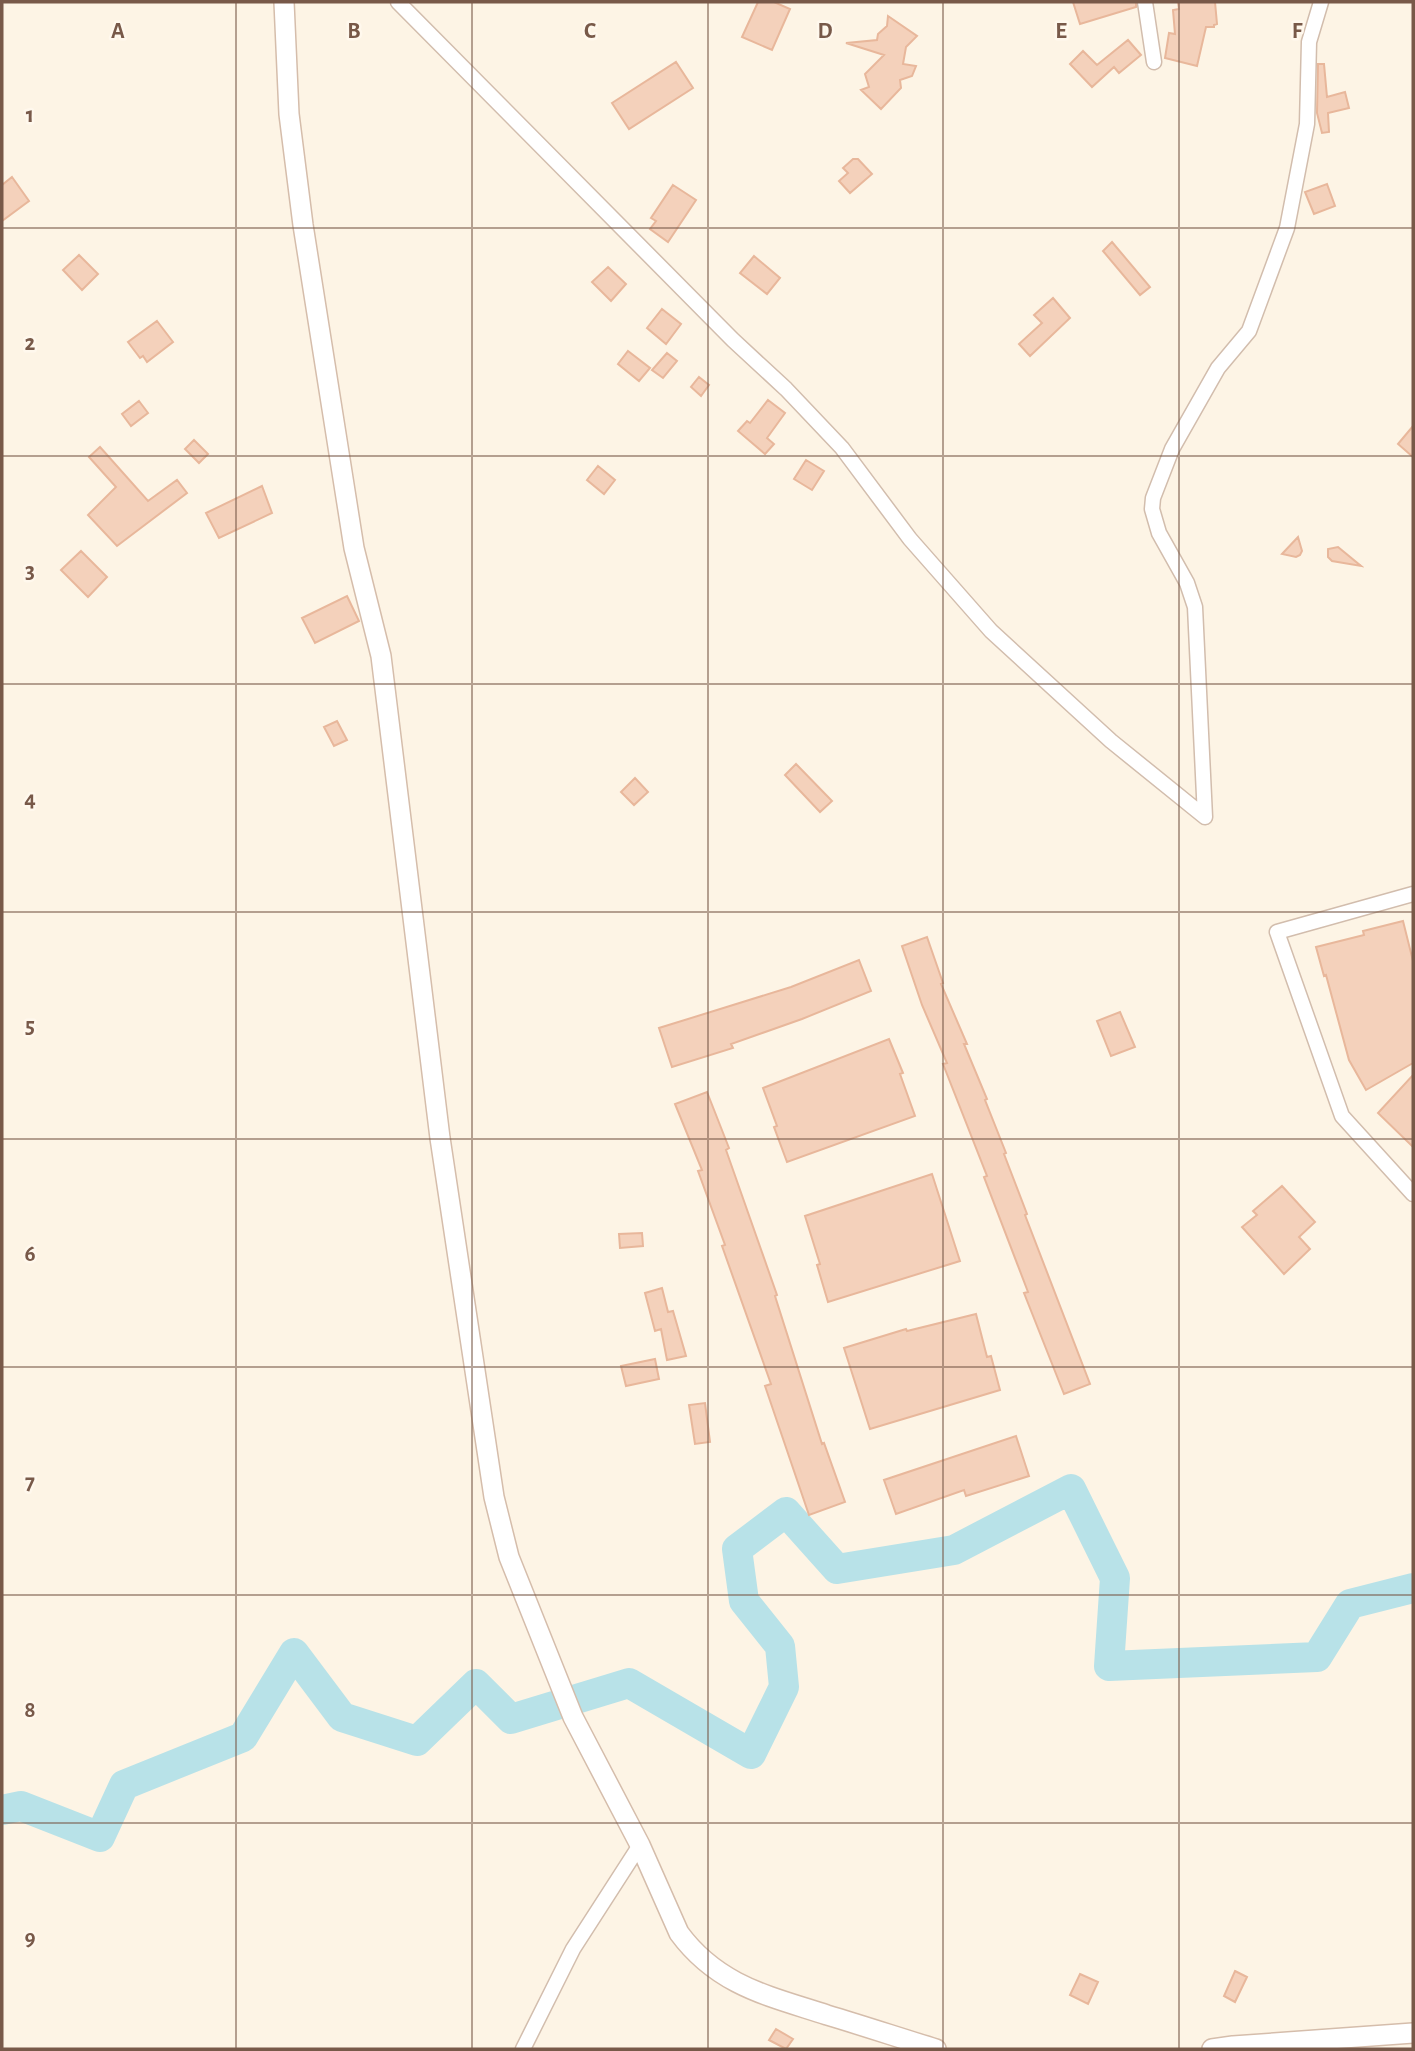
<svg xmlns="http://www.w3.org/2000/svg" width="1415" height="2051" viewBox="0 0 1415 2051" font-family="'Alegreya Sans',sans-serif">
  <rect width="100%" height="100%" fill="#fdf4e5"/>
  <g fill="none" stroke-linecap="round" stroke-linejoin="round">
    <path stroke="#b8e2e8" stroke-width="30" d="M2,1810L21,1806L100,1837L124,1785L243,1737L294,1653L342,1717L417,1741L476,1684L511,1719L629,1683L751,1754L784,1687L780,1646L744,1601L737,1549L786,1512L837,1569L954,1550L1071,1489L1115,1578L1109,1666L1317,1657L1350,1604L1413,1588"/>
  </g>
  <path fill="#f4d1bb" stroke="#e8b79b" stroke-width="2" d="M758,2H774L790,9L772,50L742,37Z
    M1073,2H1136V7L1080,24Z
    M1178,2H1215L1217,24L1214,25V27H1206L1197,66L1165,58L1169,33L1175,34L1173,10L1179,9Z
    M888,16L917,36L906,47L903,64L916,66L912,76L900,80L901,88L881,109L861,90L869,87L865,74L884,55L846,43L877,40L878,34L887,26Z
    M1128,40L1141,55L1119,73L1114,67L1092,87L1070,64L1083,51L1097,65Z
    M676,62L693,88L629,129L612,103Z
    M1318,64H1324L1327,97L1345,92L1349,108L1328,113L1329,132L1322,133L1317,113Z
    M853,159H858L872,174L850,193L839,181L848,173L843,168Z
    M12,177L29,201L2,221V185Z
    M1327,184L1335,206L1314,214L1305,192Z
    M673,185L696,200L668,242L650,229L656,221L651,218Z
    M1112,242L1150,287L1140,295L1103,251Z
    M79,255L98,274L82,290L63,270Z
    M754,256L780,278L767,294L740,273Z
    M608,267L626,284L611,301L592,282Z
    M1053,298L1070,318L1030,356L1019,344L1042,323L1034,315Z
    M662,309L681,324L666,344L647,328Z
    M157,321L173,342L147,362L143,356L140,358L128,342Z
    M628,351L650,368L639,381L618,364Z
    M667,353L677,361L663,378L652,370Z
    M699,377L709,385L701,396L691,387Z
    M768,400L785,413L767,438L774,444L765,454L738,431L747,421L750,423Z
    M139,401L148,413L131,426L122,414Z
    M1413,426V457L1398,444Z
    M194,440L208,454L199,463L185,449Z
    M100,447L148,501L177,480L187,493L117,546L88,515L116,487L89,457Z
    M806,460L824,471L812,490L794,479Z
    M598,466L615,480L604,494L587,480Z
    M262,486L272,513L219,538L206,513Z
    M1298,537L1302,551L1300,555L1296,557L1282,554Z
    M1338,547L1361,566L1332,561L1328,557V549Z
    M81,551L107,577L88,597L61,570Z
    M347,596L359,621L315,643L302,618Z
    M337,721L347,740L334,746L324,727Z
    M796,764L832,801L820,812L785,775Z
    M635,778L648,792L634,805L621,792Z
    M1403,921L1413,961V1063L1366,1090L1349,1060L1326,975L1324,976L1316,947L1364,935L1363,931Z
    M927,937L943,983L941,984L967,1044H964L987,1099L985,1100L1006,1153L1004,1154L1027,1214L1025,1215L1090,1384L1064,1394L1024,1293L1028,1292L984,1177L987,1176L943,1064L947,1063L922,1005L902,946Z
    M859,960L871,991L802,1019L731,1044L733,1048L672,1067L659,1028L791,987Z
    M1120,1012L1135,1047L1111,1056L1097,1021Z
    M889,1039L903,1073L900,1074L915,1116L787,1162L774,1127L777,1126L763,1088Z
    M1413,1075V1147L1378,1113Z
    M707,1092L729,1148L726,1150L777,1295L775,1296L822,1444L824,1443L845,1502L809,1515L765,1386L771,1384L722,1246L725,1245L698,1171L702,1170L675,1104Z
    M932,1174L960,1261L828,1302L817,1265L820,1264L805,1216Z
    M1282,1186L1315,1222L1299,1237L1310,1249L1284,1274L1242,1227L1257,1215L1253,1211Z
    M642,1233L643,1246L620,1248L619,1234Z
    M662,1288L668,1312L673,1311L686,1356L667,1360L661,1329L655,1331L645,1293Z
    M976,1314L987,1357L991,1356L1000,1390L870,1429L844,1348L906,1329L907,1331Z
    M655,1359L659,1379L626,1386L621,1366Z
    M705,1403L710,1442L695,1444L689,1405Z
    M1016,1436L1029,1476L966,1496L964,1490L896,1514L884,1480Z
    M1235,1971L1247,1977L1235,2002L1224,1996Z
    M1080,1974L1098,1982L1088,2004L1070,1995Z
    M776,2029L793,2039L786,2049L769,2040Z"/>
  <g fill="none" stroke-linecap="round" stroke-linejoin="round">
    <defs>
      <path id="street" d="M398,2L733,340L786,389L842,448L910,539L991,631L1111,741L1205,817
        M1145,2L1154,62
        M1205,817L1195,607L1187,583L1159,533L1152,509L1153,498L1172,449L1218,368L1249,331L1287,228L1307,124L1309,42L1321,2
        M1413,894L1277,932L1342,1116L1413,1194
        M523,2049L573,1949L640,1845"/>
      <path id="secondary" d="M284,2L289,114L303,225L354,548L381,656L440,1138L494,1497L509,1557L573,1717L640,1845L679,1933C718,1986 769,1996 827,2015C864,2026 900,2038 936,2049
        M1212,2049L1233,2046L1413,2033"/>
    </defs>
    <use href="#street" stroke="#d2bdad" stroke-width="17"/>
    <use href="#secondary" stroke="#d5bdab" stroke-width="22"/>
    <use href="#street" stroke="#fff" stroke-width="14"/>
    <use href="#secondary" stroke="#fff" stroke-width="19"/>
  </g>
  <path fill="none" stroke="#785949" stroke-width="2" stroke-opacity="0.55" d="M236,2V2049M472,2V2049M708,2V2049M943,2V2049M1179,2V2049M2,228H1413M2,456H1413M2,684H1413M2,912H1413M2,1139H1413M2,1367H1413M2,1595H1413M2,1823H1413"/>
  <g font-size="23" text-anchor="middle" font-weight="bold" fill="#785949" stroke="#fff8ed" stroke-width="5" stroke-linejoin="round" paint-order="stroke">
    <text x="118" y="38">A</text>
    <text x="354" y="38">B</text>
    <text x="590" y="38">C</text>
    <text x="825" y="38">D</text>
    <text x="1061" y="38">E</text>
    <text x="1297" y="38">F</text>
    <text x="30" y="122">1</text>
    <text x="30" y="350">2</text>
    <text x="30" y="578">3</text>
    <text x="30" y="806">4</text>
    <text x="30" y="1033">5</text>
    <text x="30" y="1261">6</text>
    <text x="30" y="1489">7</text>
    <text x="30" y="1717">8</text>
    <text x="30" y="1945">9</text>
  </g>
  <rect width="1415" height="2051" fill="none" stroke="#785949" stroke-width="7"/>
</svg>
